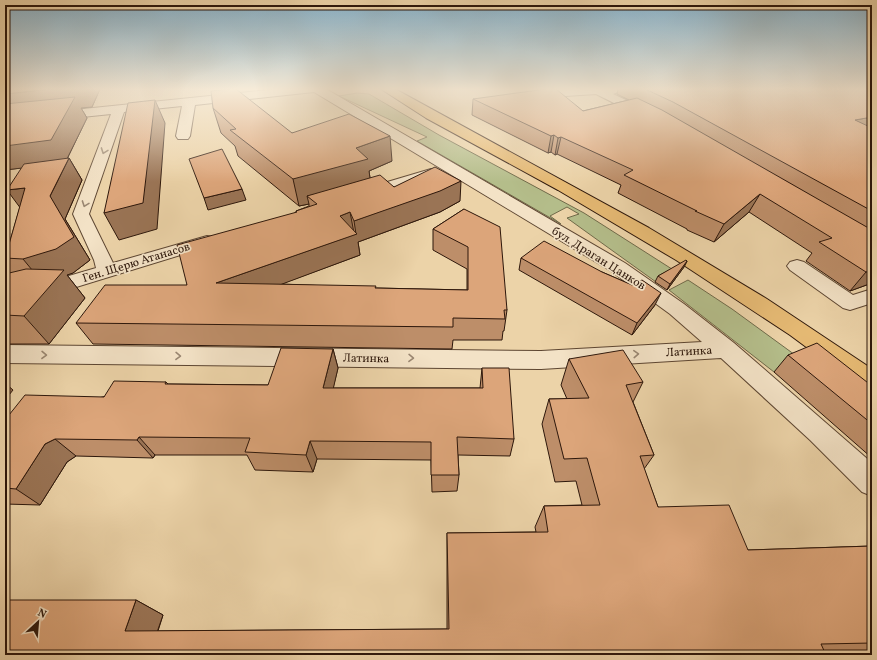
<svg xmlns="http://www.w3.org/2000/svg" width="877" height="660" viewBox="0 0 877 660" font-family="Vollkorn,serif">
  <rect width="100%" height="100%" fill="#ecd3a8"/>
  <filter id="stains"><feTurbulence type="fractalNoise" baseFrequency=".005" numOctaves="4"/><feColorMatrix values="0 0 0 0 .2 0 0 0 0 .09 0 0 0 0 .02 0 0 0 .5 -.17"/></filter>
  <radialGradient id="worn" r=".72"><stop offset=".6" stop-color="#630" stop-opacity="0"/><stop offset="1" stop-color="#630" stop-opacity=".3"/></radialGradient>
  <path fill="#b4bd8a" stroke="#706a4a" d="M357,93L369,94L439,135L584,213L675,271L656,282L567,218L579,214L567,207L550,216L561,224L417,141L427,137L339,96Z
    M688,280L732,309L802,360L774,372L669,290Z"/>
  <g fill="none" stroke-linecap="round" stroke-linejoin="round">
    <defs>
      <path id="minor" d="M278,89H326L625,263L684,304L734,343L872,463V496L862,492L810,440L721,358L541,369L5,363V345L541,351L702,342L670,314L611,271L314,92L195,105L190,136L188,139H178L176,136L182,106L124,112L89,214L113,263L207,236L213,237L216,241L213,245L21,304L14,306L5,305V291L14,292L96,268L94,260L73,214L111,114L5,125V117Z
        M537,89H619L618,92L613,94L652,112L654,115L652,118H644L596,94L565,96L539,91Z
        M431,169L436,171L439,174L436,177L363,199L357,197L355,194L357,191Z
        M797,260L804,262L853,295L872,289V303L850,310L843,308L790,270L787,266L790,262Z"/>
      <path id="major" d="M381,89H395L649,228L767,299L872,369V392L863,389L790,335L676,260L558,190L426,118Z"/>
    </defs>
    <use href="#minor" stroke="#5d4632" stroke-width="2"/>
    <use href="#major" stroke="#2d170b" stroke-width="2"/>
    <use href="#minor" fill="#f3e2c6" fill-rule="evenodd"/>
    <use href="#major" fill="#e6ba74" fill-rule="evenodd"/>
  </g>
  <path fill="#bd8e69" stroke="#2d170b" d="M5,89H100L92,107L81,108L87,118L67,159L69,158L82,180L65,219L90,260L73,273L67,275L85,298L49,344H5V245L8,248L20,207L21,168L5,170Z
    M618,89H872V283L850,291L806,261L812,253L749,212L714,242L687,230V229L618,193L621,185L557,154L555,155L551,152L548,153L472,115L473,99L583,111L629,100L617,94Z
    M213,108L292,133L392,161L369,171L370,178L394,187L460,201L440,212L358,242L360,255L281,284L376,288L467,290V269L433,250V229L464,209L507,310L504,331H503L502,340H453L452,349L93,344L76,323L187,285L296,212V211L309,206V204L299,206L238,156L235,146L221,133Z
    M521,258L602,272L632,285L655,305L632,335L519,270Z
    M687,261L684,267L667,290L655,282L658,276Z
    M333,349L338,368L333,388H480L482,368L514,439L510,456L458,455L459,475L457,491L432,492L431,460L317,459L313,472L255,470L247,455H155L153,458L76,456L67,462L40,505L5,504V420L166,382L168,384L268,385Z
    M788,355L872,386V458L774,372Z
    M569,359L643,382L633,402L654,455L644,469L658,507L748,550L872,546V654L826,655H5L136,600L163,615L158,631L447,629V533L536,532L535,527L544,506L582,505L576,481L555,482L542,424L549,399H567L561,385Z"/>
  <path fill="#9a7455" stroke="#2d170b" d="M51,89H100L92,107L81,108L87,118L65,163L5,170V94Z
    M155,100L165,123L157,229L119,240L104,213Z
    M872,117V132L855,120Z
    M554,135L551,152L548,153L551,136Z
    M390,136L392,161L369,171L371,185L307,196L309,204L299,206L293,179L356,148Z
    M561,137L557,154L555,155L558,138Z
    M69,158L82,180L65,219L90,260L73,273L67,275L85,298L49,344L24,316L42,282L23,259L50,196Z
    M461,181L460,201L440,212L358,242L360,255L226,305L216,283L356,234L354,221Z
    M25,188L24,213L7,190Z
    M242,189L246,200L208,210L204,198Z
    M760,194L749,212L714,242L724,224Z
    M350,212L354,233L340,216Z
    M687,261L684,267L667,290L670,284Z
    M872,270V283L850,291L866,272Z
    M661,293L655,305L632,335L637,323Z
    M333,349L338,368L329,407L323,388Z
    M5,383L13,390L5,400Z
    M139,437L155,455L153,458L137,440Z
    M55,439L76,456L67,462L40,505L16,489L45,444Z
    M310,441L317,459L313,472L306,455Z
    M136,600L163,615L153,644L125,631Z"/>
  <path fill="#dca57a" stroke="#2d170b" d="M5,89H51L5,94Z
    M230,89H236L292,133L349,114L390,136L356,148L368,159L293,179L230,130L236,129L213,108L211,91Z
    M546,89H556L583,111L637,98L662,110L872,230V270L866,272L819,242L832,238L760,194L724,224L695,211H697L624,175L633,170L561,137L558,138L554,135L551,136L473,99Z
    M645,89H872V117L855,120L872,128V211L673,102Z
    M75,97L51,140L5,146V104Z
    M155,100L143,203L104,213L128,103Z
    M222,149L242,189L204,198L189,159Z
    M69,158L50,196L74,237L56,249L23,259L5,258V245L8,248L25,188L7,190L24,164Z
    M435,167L461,181L440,191L354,221L350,212L340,216L357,234L216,283L376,286L375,288L468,290V247L433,229L464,209L500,227L507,310H504L505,319L453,318V327L76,323L105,285H187L177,245L297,212L296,211L317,204L307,196L380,175L394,187Z
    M544,241L602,272L632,285L642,280L661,293L637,323L521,258Z
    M686,260L687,261L670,284L658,276Z
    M26,269L64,270L24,316L5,315V274Z
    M817,343L872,386V424L788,355Z
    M281,348L333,349L323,388H483L482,368H509L514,439L457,437L459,475H431V442L310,441L306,455L245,452L250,438L139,437L137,440L55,439L45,444L16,489L5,488V420L25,395L104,397L114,381L166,382L165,384L268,385Z
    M623,350L643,382L626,385L654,455L640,456L658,507L729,505L748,550L872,546V643L821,644L826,655H5V600H136L125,631L449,629L447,533L548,532L544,506L600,505L587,458L564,459L549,399L589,398L569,359Z"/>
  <defs><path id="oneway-chevron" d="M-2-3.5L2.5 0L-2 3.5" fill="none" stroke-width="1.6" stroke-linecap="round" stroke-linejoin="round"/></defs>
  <g stroke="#9a8772">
    <use href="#oneway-chevron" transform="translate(104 151) rotate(110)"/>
    <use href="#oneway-chevron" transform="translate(85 204) rotate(110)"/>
    <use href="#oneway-chevron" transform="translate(636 354) rotate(-3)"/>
    <use href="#oneway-chevron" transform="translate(44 355) rotate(1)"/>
    <use href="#oneway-chevron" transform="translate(178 356) rotate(1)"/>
    <use href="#oneway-chevron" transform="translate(411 358) rotate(1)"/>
  </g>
  <linearGradient id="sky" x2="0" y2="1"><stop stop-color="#88b5cf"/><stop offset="0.49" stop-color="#f6ebd8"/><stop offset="1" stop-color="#f6ebd8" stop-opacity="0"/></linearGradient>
  <rect width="877" height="182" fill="url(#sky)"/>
  <g text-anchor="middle" stroke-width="3.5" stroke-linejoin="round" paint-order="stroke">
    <g font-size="12" fill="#2d170b" stroke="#f3e2c6">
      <text transform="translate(599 258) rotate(32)" y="4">бул. Драган Цанков</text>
      <text transform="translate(136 262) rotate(-17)" y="4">Ген. Щерю Атанасов</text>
      <text transform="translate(689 351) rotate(-3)" y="4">Латинка</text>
      <text transform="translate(366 358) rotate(1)" y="4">Латинка</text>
    </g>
  </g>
  <rect width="877" height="660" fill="none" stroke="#ecd3a8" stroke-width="20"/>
  <rect x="6" y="6" width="865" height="648" fill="none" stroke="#2d170b" stroke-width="2"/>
  <rect x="10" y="10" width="857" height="640" fill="none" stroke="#2d170b"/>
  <g transform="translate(38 622) rotate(26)" stroke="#f3e2c6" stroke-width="3" paint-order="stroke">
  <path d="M0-3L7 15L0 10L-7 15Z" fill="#2d170b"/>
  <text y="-6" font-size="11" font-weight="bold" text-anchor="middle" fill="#2d170b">N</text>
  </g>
  <rect width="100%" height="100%" filter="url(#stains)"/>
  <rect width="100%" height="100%" fill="url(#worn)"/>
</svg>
